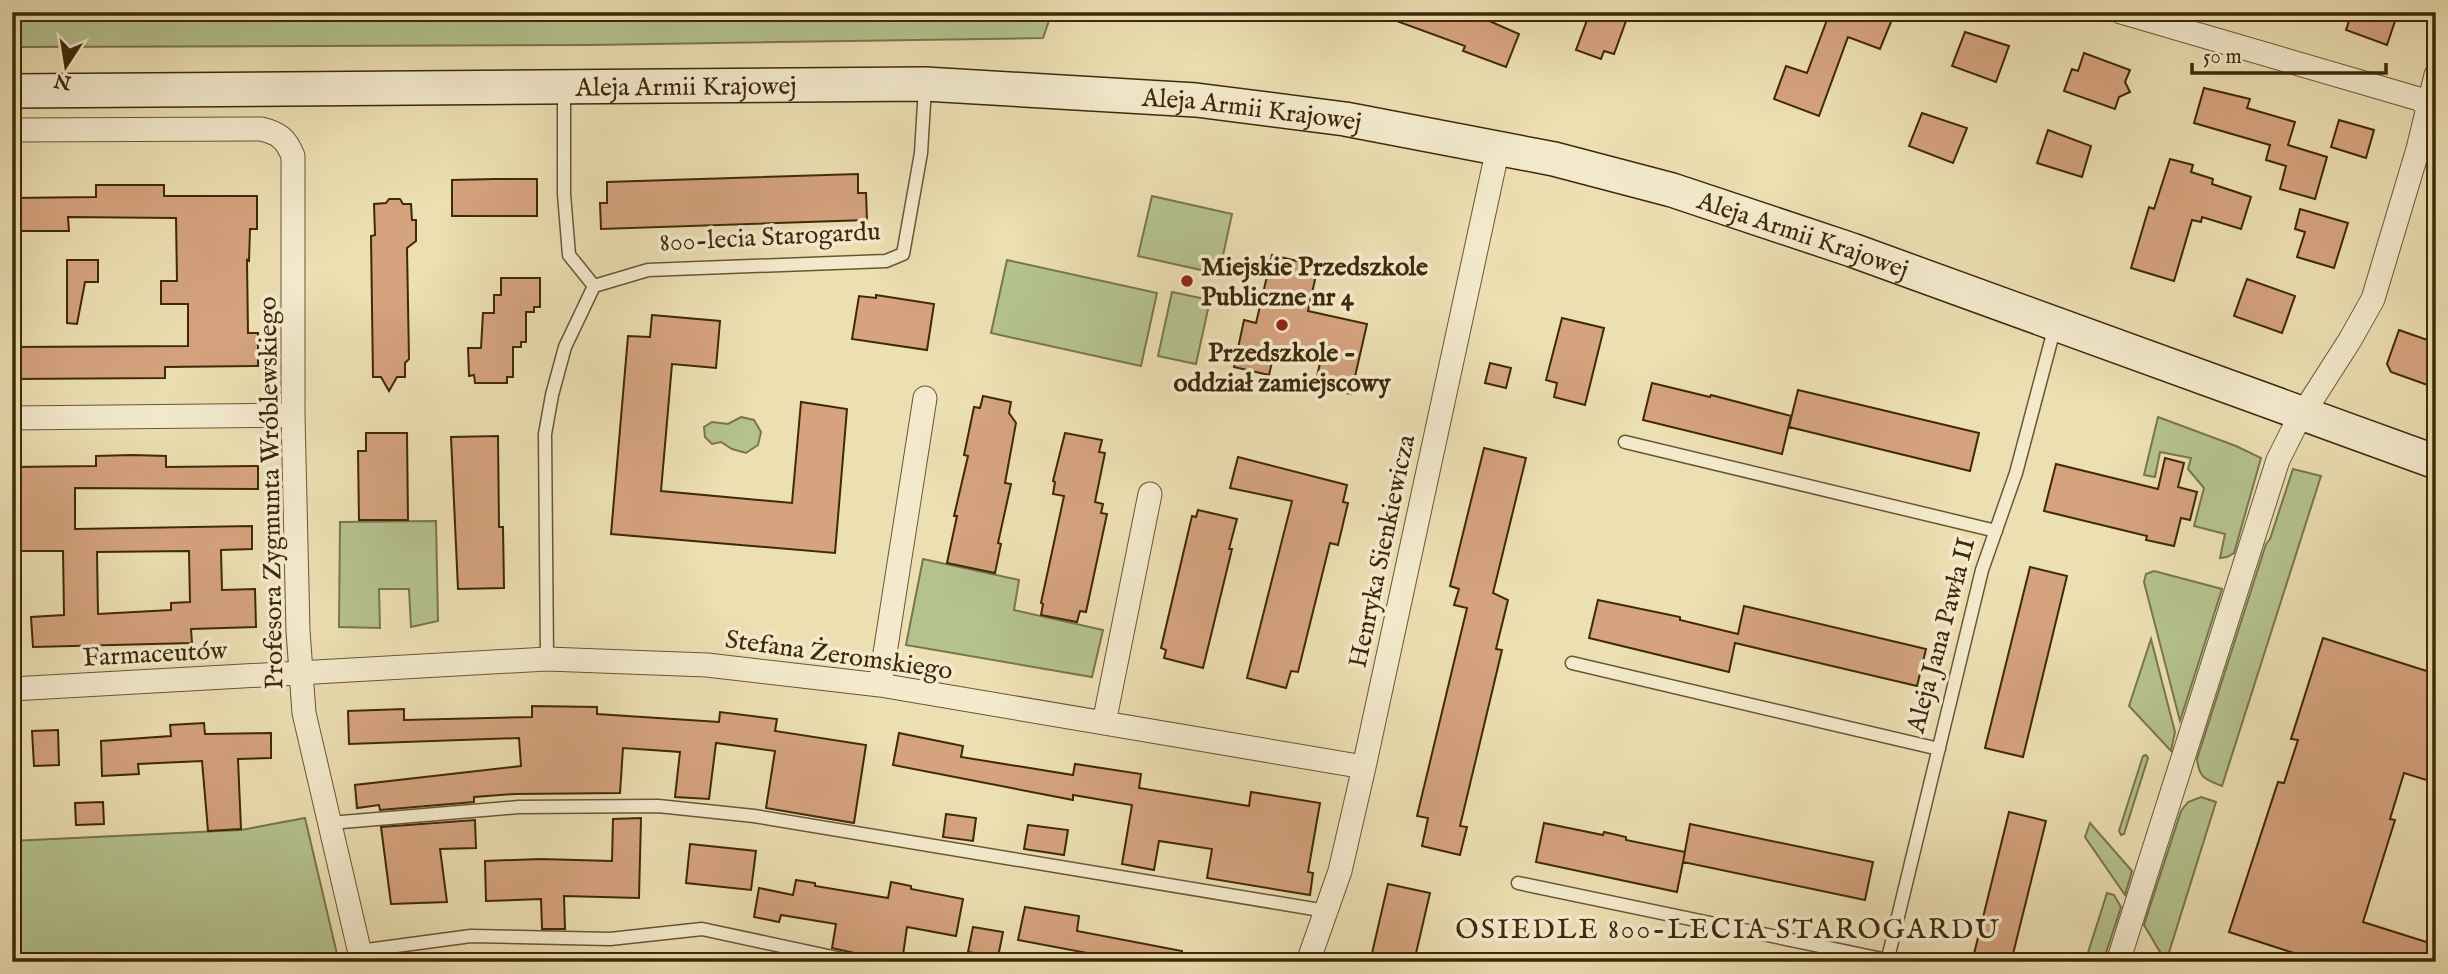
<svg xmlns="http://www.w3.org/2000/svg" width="2448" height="974" viewBox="0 0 2448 974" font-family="'IM FELL English',serif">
  <rect width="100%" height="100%" fill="#ecdfb2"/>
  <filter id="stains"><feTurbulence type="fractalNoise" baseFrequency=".00286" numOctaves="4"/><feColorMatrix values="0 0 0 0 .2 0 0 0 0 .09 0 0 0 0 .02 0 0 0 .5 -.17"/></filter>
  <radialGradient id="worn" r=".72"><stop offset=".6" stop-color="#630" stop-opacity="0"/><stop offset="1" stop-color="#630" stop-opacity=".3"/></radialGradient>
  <path fill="#b4c28f" stroke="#79764c" stroke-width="2" d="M12,12H1052L1043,38L590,45L12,47Z
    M1152,196L1232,214L1219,274L1138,256Z
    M1007,260L1157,293L1141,366L991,333Z
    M1172,292L1210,300L1196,364L1158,356Z
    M741,417L754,420L761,432L758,445L746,453L732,449L721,442L712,444L705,437L704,427L712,422L728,424Z
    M2158,417L2236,446L2261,458L2234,553L2227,557L2220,558L2225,534L2194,526L2204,488L2188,469L2191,458L2160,452L2155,477L2144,475Z
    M2293,469L2321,476L2222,786C2205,779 2199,778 2197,759L2266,544L2270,539Z
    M436,521L438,621L411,627L409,589H379L380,628L339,627L340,522Z
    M923,559L1019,580L1014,610L1103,630L1092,677L906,645Z
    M2154,571L2222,589L2180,721L2144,582L2146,574Z
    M2151,639L2175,732L2171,751L2129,706Z
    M2146,755L2148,758L2124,834L2121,835L2119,831L2143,756Z
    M2201,797L2216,802L2166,962L2144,925L2181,811L2188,802Z
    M305,818L337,954L302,962H12V841L241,830Z
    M2090,823L2132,871L2125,895L2085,837Z
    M2107,893L2114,895L2121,907L2103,962H2085Z"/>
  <path fill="#d5a37e" stroke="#3e2908" stroke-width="2" fill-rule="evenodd" d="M1381,12H1469L1519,34L1506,67L1463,51L1465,46L1380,15Z
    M1590,12H1618L1616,18L1626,21L1614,54L1604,51L1601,59L1576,50Z
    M1830,12H1895L1880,49L1848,37L1819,116L1774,99L1786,66L1807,73Z
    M2352,12H2398L2387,45L2346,30Z
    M1965,32L2009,46L1996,82L1952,66Z
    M2084,53L2130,70L2125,82L2130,92L2119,97L2115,109L2064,91L2072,69L2078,71Z
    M2204,88L2250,99L2247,108L2295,122L2288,145L2327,157L2315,199L2280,189L2286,166L2266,160L2270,145L2194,123Z
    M1922,113L1967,128L1953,163L1909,146Z
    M2339,120L2374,130L2366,158L2331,147Z
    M2048,130L2091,146L2082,177L2037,163Z
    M2170,159L2193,165L2191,172L2213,179L2212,184L2251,197L2241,229L2202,217L2201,222L2192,220L2174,281L2131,268L2149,207L2154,209Z
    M858,174V193H866L867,220L601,229L600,203H607V182Z
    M495,179H537V216H452V180Z
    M96,185H164V196H257V229H250L249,261L247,260L248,333H258V366L165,367V378L12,379V347L188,346V304H161V281H177L176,218L68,217L69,231H12V198L96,197Z
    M389,199H400L403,204H411L412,220H416V241L407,248L409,359L405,363V377H397L389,391L381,377H373L371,236L375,235L374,204L386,203Z
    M2300,209L2348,223L2334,268L2297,257L2305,232L2295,229Z
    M1272,255L1318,266L1308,311L1367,324L1351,394L1315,386L1320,363L1274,353L1269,375L1234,367L1244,320L1256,323Z
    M67,260H98V282H85L77,324L67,323Z
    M501,278H540V307H534V312H526V342H521V347H513V377H507V383H475L474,375L469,376L468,348H481L483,313H494V295H501Z
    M2247,279L2295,296L2282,333L2234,316Z
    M876,295L934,304L927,350L852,339L859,296L876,298Z
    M652,315L720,321L716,368L672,364L661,491L792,503L801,402L847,409L835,553L611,534L628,336L650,337Z
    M1562,318L1604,328L1585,405L1554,397L1557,383L1546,380Z
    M2399,330L2436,343V388L2391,372L2387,364Z
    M1490,363L1511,368L1506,388L1485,383Z
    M1652,383L1710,397L1711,395L1791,416L1782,454L1643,420Z
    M1798,390L1979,433L1970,471L1789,427Z
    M983,396L1011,402L1009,413L1016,423L1005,483L1011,484L998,543L1001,544L995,573L947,563L957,516H954L968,456L964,455L974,407L980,408Z
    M366,433H407L408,520H359L358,451H366Z
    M1065,433L1102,440L1099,452L1105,453L1095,502L1103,504L1101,513L1107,514L1086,612L1080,611L1077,622L1041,615L1043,604L1041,603L1064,496L1053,494L1055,482L1053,481Z
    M498,436L499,527H503L504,588L458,589L451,437Z
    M1484,448L1526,458L1493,593L1508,600L1496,649L1502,650L1460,826L1467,827L1460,855L1422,846L1428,818L1417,816L1467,608L1454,605L1459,589L1450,586Z
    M132,455L166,456V467L258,466V489L75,488V529L252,526V549L221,550L222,590L255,589L256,627L191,629L192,643L33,647L31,617L64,615L63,551H12V467L96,466V456ZM189,551L190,602L171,603V610L98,614L97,552Z
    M1238,457L1347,485L1343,502L1348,503L1338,545L1330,543L1298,672L1291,671L1286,688L1247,678L1292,501L1230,488Z
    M2165,458L2184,463L2178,487L2197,492L2190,520L2181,518L2174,546L2146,540L2147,536L2044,511L2056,464L2158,489Z
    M1198,510L1237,519L1229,549H1232L1203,668L1164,658L1166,650L1161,648L1192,516L1196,517Z
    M2030,567L2067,576L2023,757L1985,748Z
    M1598,600L1680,617V620L1738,634L1744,606L1926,649L1917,686L1735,643L1729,672L1589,638Z
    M2323,638L2436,674V783L2404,773L2390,819L2395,820L2363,922L2436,945V962H2294L2297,954L2229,932L2278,782L2284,783L2298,740L2291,739Z
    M532,706L597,707V714L719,722L720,712L777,719L775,731L866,745L854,823L766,808L775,751L716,743L709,799L675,797L680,752L623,748L620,793L515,794L474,797V802L380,810L379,805L357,808L355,785L521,766L519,738L349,744L348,711L404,709V720L532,717Z
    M204,723L205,734L271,733V758L238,759L241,829L208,831L202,761L138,764L139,774L102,776L101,741L171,736L170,725Z
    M58,730L59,765L34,766L32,731Z
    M899,733L963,746L961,757L1073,775L1075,764L1141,774L1139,788L1249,806L1251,792L1320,803L1308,872L1313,873L1310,895L1207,878L1212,849L1159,841L1154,870L1122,864L1132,805L1073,795V800L893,765Z
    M103,802L104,824L76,825L75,803Z
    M2009,812L2046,821L2011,962H1972Z
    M946,814L976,818L973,841L943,837Z
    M641,818L639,898L564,896L565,929H542L541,899L486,901L485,861L540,859L612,861L613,819Z
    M475,820L476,848L440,849L447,902L391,904L381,827Z
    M1544,823L1603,835L1604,832L1626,837V840L1685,852L1677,892L1536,862Z
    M1690,824L1873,862L1865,900L1683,862Z
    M1028,825L1068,830L1064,855L1024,849Z
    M690,844L756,851L751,890L686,883Z
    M796,880L815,883V886L888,898L891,882L911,886V889L963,899L956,936L907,927L902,962H894L832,948L836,924L781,915L779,922L754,917L759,888L793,895Z
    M1388,884L1430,893L1414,962H1370Z
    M1025,907L1079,916L1077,931L1182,951L1181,962H1097L1098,955L1018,940Z
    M973,927L1003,932L998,957L968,952Z"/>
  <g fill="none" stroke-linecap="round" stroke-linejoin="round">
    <defs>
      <path id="service" d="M564,90V194L569,255L594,286
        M1625,442L1996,531
        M547,659L545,434L552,395L565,347L594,286L648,270L886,261L903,254L921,153L925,87
        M1572,663L1939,749
        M330,823L519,807L658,806L754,816L1326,911
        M1518,883L1887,960
        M359,951L471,936L610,939L702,929L856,962
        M1887,962L1982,570L2016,473L2055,326"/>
      <path id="minor" d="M2121,12L2419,99L2436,112
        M12,130L261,129C279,133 286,139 293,156V415L298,631L304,713L362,962
        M12,418L293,415
        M880,685L925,398
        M12,689L547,659L707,665L880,685L1364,767
        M1104,723L1150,494
        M1308,962L1340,871L1364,767L1498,148
        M2118,962L2278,460L2295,426L2350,340L2373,299L2418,149L2436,75"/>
      <g id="secondary">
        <path id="s1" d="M12,91L925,84L1196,100L1345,119L1554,159L1672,190L1852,250L2436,462"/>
      </g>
    </defs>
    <use href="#service" stroke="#6a5632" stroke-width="15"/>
    <use href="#minor" stroke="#6a5632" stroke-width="25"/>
    <use href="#secondary" stroke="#3e2908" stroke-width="36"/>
    <use href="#service" stroke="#f3eacd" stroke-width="12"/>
    <use href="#minor" stroke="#f3eacd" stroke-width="23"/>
    <use href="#secondary" stroke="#f3eacd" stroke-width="33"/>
  </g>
  <g fill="#8f2418" stroke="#f3eacd" stroke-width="2.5">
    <circle cx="1187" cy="281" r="7"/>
    <circle cx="1282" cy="325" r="7"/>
  </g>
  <g text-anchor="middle" stroke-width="7" stroke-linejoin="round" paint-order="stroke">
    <g font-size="26" fill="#3e2908" stroke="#f3eacd">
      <text dy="9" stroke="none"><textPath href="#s1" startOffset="674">Aleja Armii Krajowej</textPath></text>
      <text dy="9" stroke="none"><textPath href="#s1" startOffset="1241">Aleja Armii Krajowej</textPath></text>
      <text dy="9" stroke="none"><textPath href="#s1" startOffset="1808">Aleja Armii Krajowej</textPath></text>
      <text transform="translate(770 236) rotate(-3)" y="9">800-lecia Starogardu</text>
      <text transform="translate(270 493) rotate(-91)" y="9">Profesora Zygmunta Wróblewskiego</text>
      <text transform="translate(1381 551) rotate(-78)" y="9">Henryka Sienkiewicza</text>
      <text transform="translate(1940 635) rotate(-75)" y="9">Aleja Jana Pawła II</text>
      <text transform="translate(155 653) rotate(-3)" y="9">Farmaceutów</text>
      <text transform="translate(839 654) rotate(8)" y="9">Stefana Żeromskiego</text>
    </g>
    <g font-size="26" font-weight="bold" fill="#3e2908" stroke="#f3eacd" text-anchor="start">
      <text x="1201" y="275">Miejskie Przedszkole<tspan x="1201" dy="30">Publiczne nr 4</tspan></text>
      <text x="1282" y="361" text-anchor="middle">Przedszkole -<tspan x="1282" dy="30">oddział zamiejscowy</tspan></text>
    </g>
    <g font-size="28" letter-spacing="2" fill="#3e2908" stroke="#f3eacd">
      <text x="1728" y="938">OSIEDLE 800-LECIA STAROGARDU</text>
    </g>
  </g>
  <rect width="2448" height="974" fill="none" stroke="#ecdfb2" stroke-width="42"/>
  <rect x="14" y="14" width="2420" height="946" fill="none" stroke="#3e2908" stroke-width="3.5"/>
  <rect x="21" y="21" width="2406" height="932" fill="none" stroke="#3e2908" stroke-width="2"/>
  <g transform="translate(66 66) rotate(192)" stroke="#f3eacd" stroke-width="5" paint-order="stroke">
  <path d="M0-5L12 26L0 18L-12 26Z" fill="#3e2908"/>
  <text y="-10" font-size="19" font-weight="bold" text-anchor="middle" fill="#3e2908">N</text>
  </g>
  <path d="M2192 63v10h194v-10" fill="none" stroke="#3e2908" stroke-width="3.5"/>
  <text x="2203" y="63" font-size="21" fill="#3e2908" stroke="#f3eacd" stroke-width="5" paint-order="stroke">50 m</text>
  <rect width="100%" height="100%" filter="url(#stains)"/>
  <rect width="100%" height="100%" fill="url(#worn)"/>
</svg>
